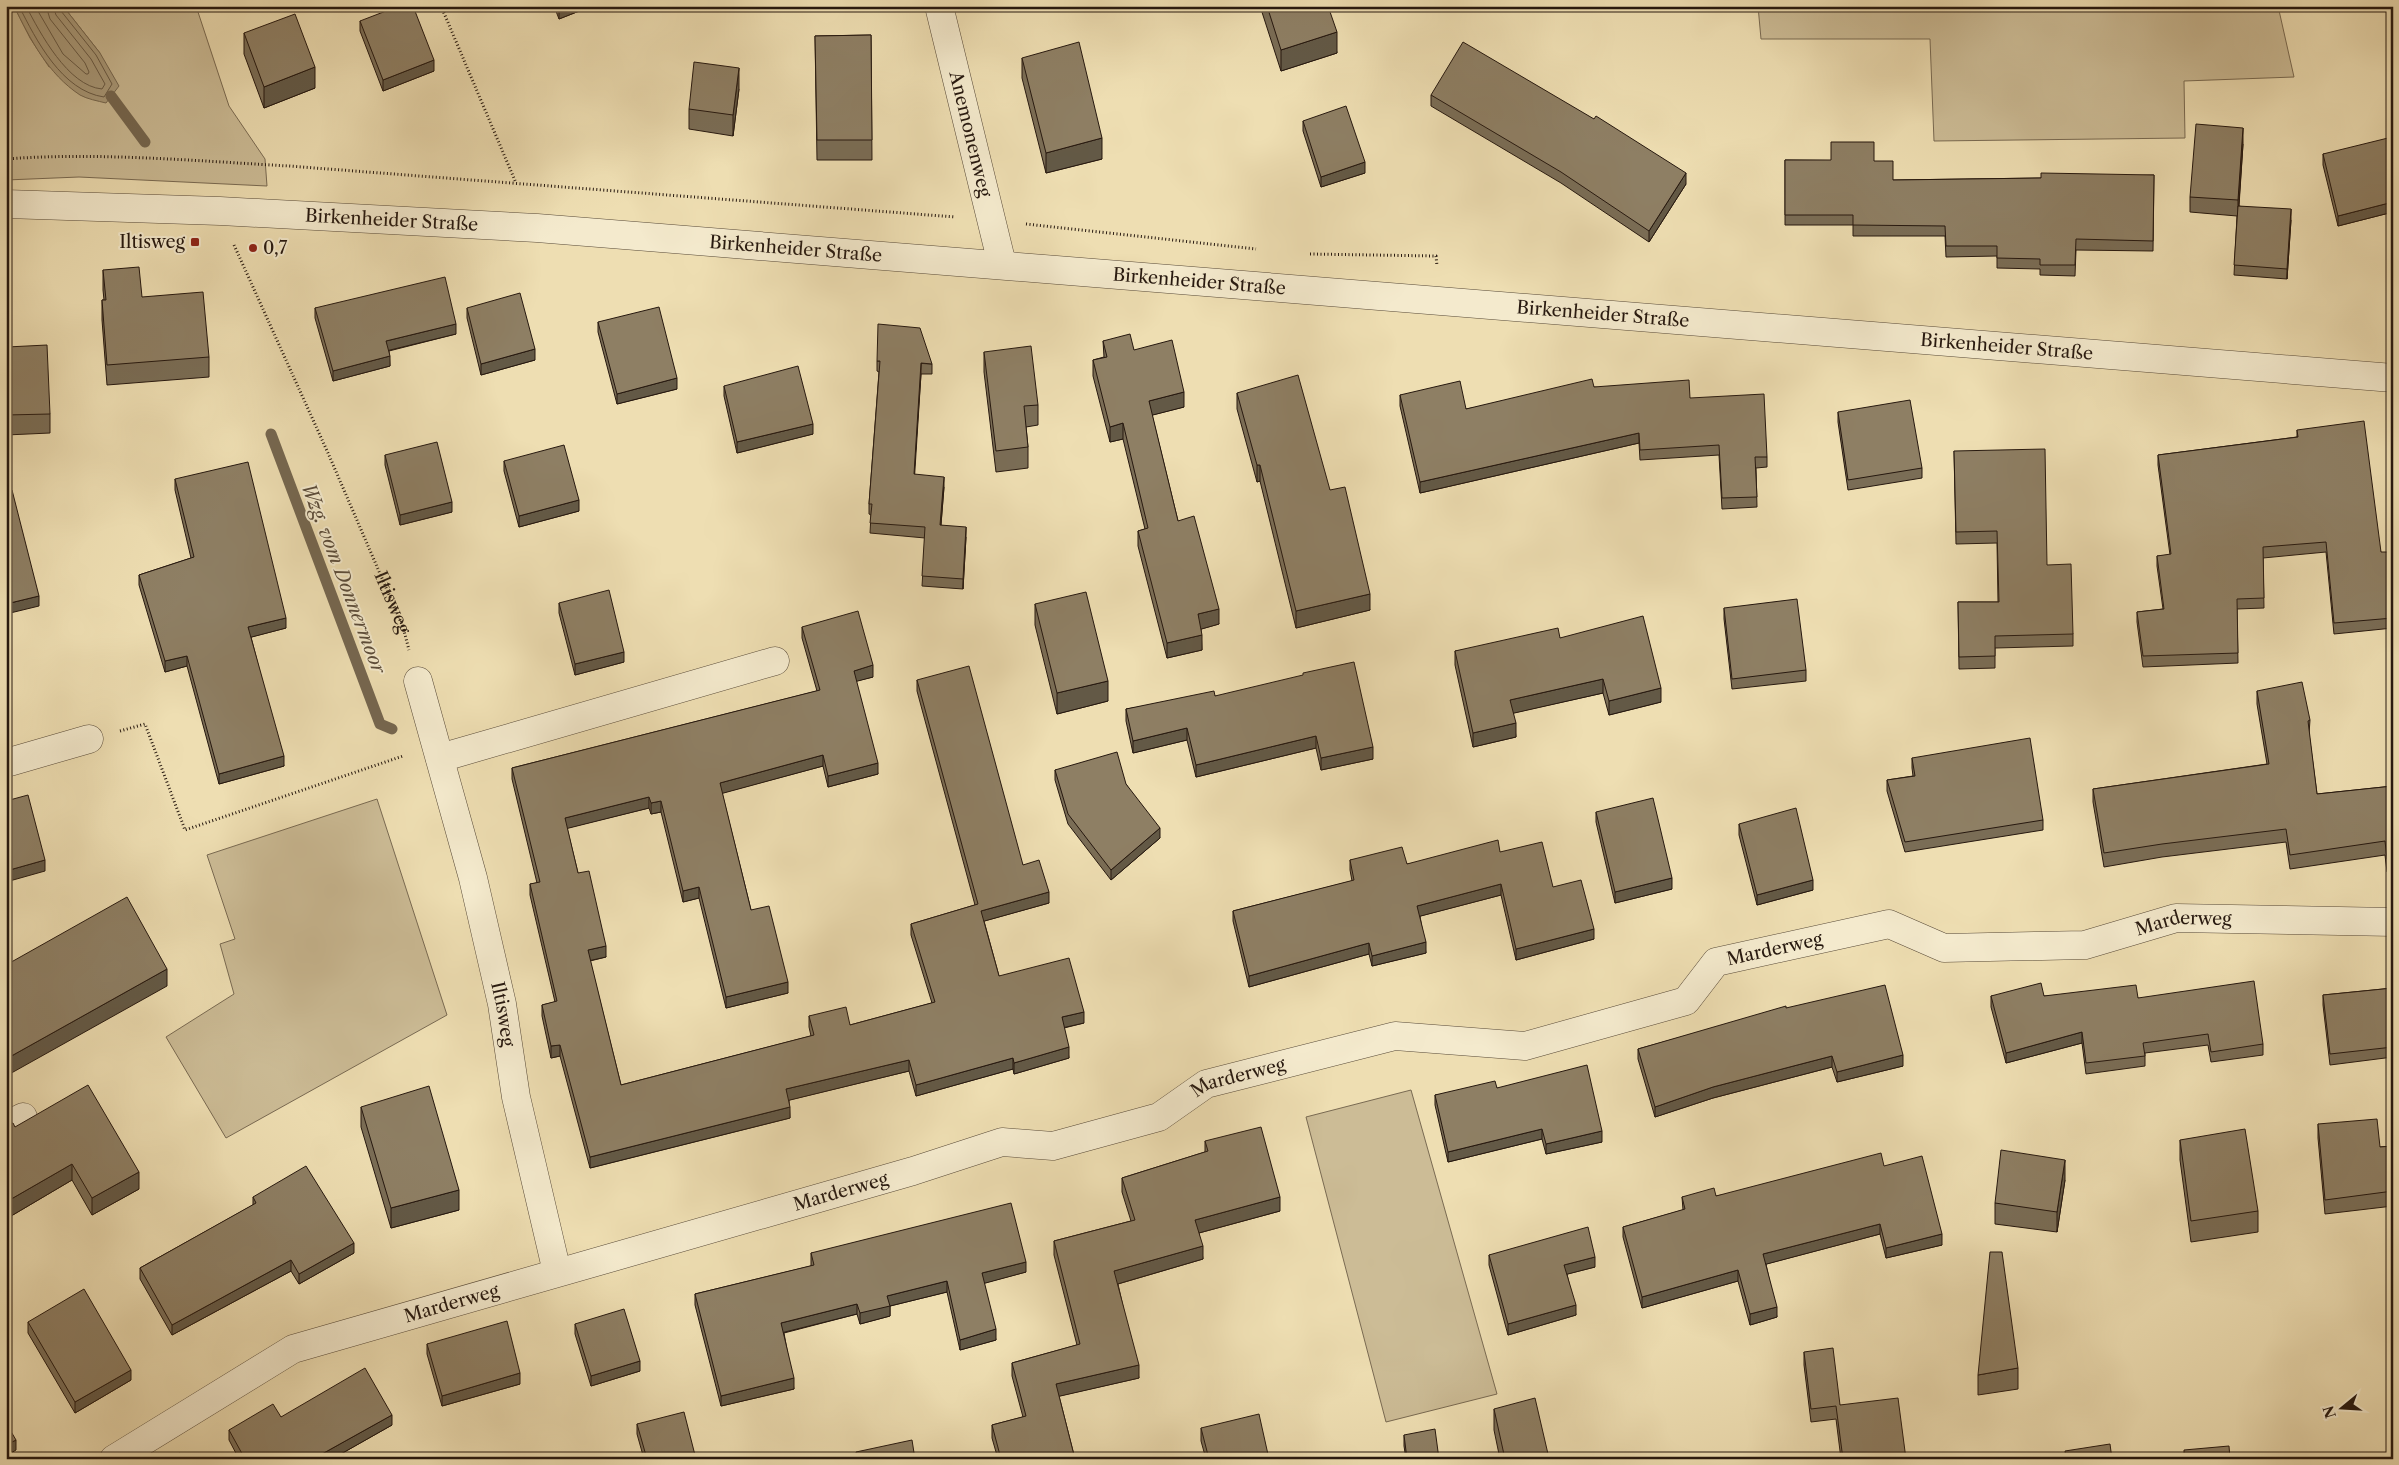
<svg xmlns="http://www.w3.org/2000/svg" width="2399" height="1465" viewBox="0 0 2399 1465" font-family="'Libre Caslon Text',serif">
  <rect width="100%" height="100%" fill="#eedeb2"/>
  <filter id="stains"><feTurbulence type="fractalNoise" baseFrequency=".004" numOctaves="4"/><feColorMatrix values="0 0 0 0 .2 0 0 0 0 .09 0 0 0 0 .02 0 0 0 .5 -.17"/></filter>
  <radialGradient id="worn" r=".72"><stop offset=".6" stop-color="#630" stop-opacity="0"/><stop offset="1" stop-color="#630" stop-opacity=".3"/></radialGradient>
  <path fill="#ccbc96" stroke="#796a52" d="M6,6H14L30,38L49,67L100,53L63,6H196L229,106L265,159L267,186L79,177L6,180Z
    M1758,6H2278L2294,77L2184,81L2185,138L1934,141L1930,39H1761Z
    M377,799L447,1015L226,1138L166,1037L234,994L220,944L235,939L207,855Z
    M1411,1090L1497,1394L1386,1422L1306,1117Z"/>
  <path fill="#aa9b7b" stroke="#756750" d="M14,6H63L100,53L119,86L106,103C98,101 87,99 80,95C48,74 30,39 14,6Z"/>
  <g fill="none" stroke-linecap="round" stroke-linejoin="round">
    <path stroke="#685a45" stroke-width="1" d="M19,6C36,40 62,91 104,97L112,84L96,55L61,11L60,6
      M26,6C40,33 68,86 102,89L105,84L91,59L56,15L53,6
      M35,6L63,54L86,74H88L89,72L85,63L50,19L46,6"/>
    <path stroke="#756750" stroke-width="11" d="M111,96L145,142
      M271,434L380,724L392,729"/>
    <defs>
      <g id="minor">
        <path id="s2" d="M939,6L1002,264"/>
        <path id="s3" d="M418,681L473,878L502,1004L516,1097L557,1272"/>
        <path d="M440,758L775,661"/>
        <path d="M6,763L89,739"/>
        <path d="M6,1126L23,1117"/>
        <path id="s4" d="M114,1459L293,1349L913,1171L1002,1142L1053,1146L1159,1117L1206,1084L1395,1036L1525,1046L1686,1001L1716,962L1889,924L1944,948L2085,945L2176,918L2393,922"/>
      </g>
      <g id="tertiary">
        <path id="s5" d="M6,204L220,211L537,228L2393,378"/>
      </g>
    </defs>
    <use href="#minor" stroke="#584a38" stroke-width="29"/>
    <use href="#tertiary" stroke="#584a38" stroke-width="29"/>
    <g stroke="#26180f" stroke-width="3" stroke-dasharray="1 2.5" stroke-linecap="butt">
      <path d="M441,6L516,183"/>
      <path d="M6,159C98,152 197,161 289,166L955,217"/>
      <path d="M1026,224L1256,249"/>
      <path id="s1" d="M234,245L328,453L403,627L409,650"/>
      <path d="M1310,254L1436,256L1437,266"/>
      <path d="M120,731L145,724L185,830L403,756"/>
    </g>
    <use href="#minor" stroke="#f4eacd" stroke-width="28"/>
    <use href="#tertiary" stroke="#f4eacd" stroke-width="28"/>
  </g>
  <path fill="#7a6d56" stroke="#26180f" d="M554,6H592L559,19Z
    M1260,6H1328L1337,53L1281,71Z
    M360,21L434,71L383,91L360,31Z
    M244,33L315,88L264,108L244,54Z
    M871,35L872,160H817L815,36Z
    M1022,58L1102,159L1046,173L1022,78Z
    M739,89L733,136L689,129V109Z
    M1431,95L1686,184L1649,242L1561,183L1431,106Z
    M1303,121L1365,173L1321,187L1303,131Z
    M2243,144L2239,206L2291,220L2287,279L2234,275L2237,216L2190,212V197Z
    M2323,154L2393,155V212L2338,226L2323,165Z
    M1785,160L1874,161L1893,180L2041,178L2154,175L2153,251L2076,250L2075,276L2040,275V269L1997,268V256L1946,257L1945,236H1853V225H1785Z
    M103,270L142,297L209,357V377L107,385L102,320V300H104L103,290Z
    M315,308L456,334L389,351L390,366L333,381L315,318Z
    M467,308L535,360L481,375L467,318Z
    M598,322L677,389L617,404L598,332Z
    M6,334L7,347L50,414V433L6,435Z
    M1103,341L1134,350L1184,407L1152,415L1178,521L1219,624L1201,629L1202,650L1167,658L1138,546V531L1145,529L1123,439L1110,442L1093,376V360L1104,357Z
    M984,352L1038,405V425L1026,427L1028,447V468L996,472L984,372Z
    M877,361L932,364V374H921L914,474L944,487L941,525L966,537L963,589L922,586L925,538L870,533L871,515L869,514V504L879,372L877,371Z
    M724,386L813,434L737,453L724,396Z
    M1594,387L1690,398L1767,457V467L1756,468L1757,507L1722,509L1719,455L1640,460L1639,443L1420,493L1400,406V395L1466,409Z
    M1237,393L1330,490L1370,610L1296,628L1260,481L1257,482L1237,409Z
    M1838,412L1922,468V478L1848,490L1838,422Z
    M2297,430L2381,552L2393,600V628L2334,634L2326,552L2263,558L2264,608L2237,609L2238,663L2143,667L2137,622V612L2163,609L2157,566V556L2170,555L2158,465V455L2297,437Z
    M1954,451L2047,565L2073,634V646L1995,648V668L1959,669L1958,602H1998L1997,543L1956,544Z
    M385,455L452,512L400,525L385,465Z
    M504,461L579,511L519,527L504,471Z
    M175,479L286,628L251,637L284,766L219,784L187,666L165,672L139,585V575L191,558L175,490Z
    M559,603L624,662L575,675L559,613Z
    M1035,604L1108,701L1057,714L1035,625Z
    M1724,608L1806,670V681L1732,689L1724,619Z
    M802,627L873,677L856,681L878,774L828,787L823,766L722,793L751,910L788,993L726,1008L699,898L683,902L661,812L651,814L649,808L567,828L578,873L606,957L590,961L621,1085L811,1036L809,1027V1016L850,1025L932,1003L911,935V924L975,905L917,691V680L1023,865L1049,903L984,921L999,976L1084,1023L1064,1028L1069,1058L1014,1074L1013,1069L916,1096L909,1071L789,1100L790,1118L590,1168L560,1056L551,1058L542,1016V1005L555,1002L530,895V884L537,883L512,779V768L817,691L802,638Z
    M1560,638L1661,702L1609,715L1603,693L1513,713L1516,737L1473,747L1455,665V651Z
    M2257,691L2310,720L2309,734L2317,794L2393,786V872H2387L2385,855L2290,869L2286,842L2162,857L2104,867L2093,802V789L2267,764L2257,704Z
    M1215,696L1373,759L1321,770L1316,748L1196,777L1187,740L1133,753L1126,721V709Z
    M1912,758L2043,820V830L1905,852L1887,791V780L1913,776L1912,768Z
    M1055,770L1126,784L1160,838L1111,880L1068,824L1055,780Z
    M1596,812L1672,889L1615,903L1596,822Z
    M1739,824L1813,890L1757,905L1739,835Z
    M1500,852L1553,887L1594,939L1516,960L1501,895L1420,916L1426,953L1372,966L1369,954L1249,987L1233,921V911L1352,881L1350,870V860L1407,864Z
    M2393,988V1057L2330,1065L2323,1005V995Z
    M1991,996H2044L2138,998L2263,1044V1055L2211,1062L2208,1045L2145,1053V1066L2086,1074L2082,1043L2006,1063L1991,1007Z
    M1786,1008L1903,1066L1837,1082L1832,1067L1713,1098L1655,1117L1638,1059V1049Z
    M1497,1088L1602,1142L1546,1154L1542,1139L1448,1162L1435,1105V1095Z
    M361,1107L459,1210L391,1228L361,1127Z
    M6,1124L15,1127L139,1189L92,1215L72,1180L6,1219Z
    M2318,1124L2380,1147L2393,1146V1206L2325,1214L2318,1138Z
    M2180,1140L2258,1211V1232L2191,1242L2180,1160Z
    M1205,1141L1280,1211L1199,1233L1203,1259L1118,1284L1139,1378L1059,1396L1075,1459H998L992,1438V1425L1023,1417L1012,1376V1363L1077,1345L1054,1255V1241L1131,1221L1122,1192V1178L1205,1152Z
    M1884,1166L1942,1245L1886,1258L1880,1234L1766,1264L1777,1317L1750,1325L1738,1281L1642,1308L1623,1237V1227L1683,1210L1682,1197L1716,1196Z
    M2065,1180L2057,1232L1995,1224V1203Z
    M253,1197L354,1253L299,1284L291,1271L172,1335L140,1279V1268L253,1205Z
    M811,1253L1026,1272L984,1283L996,1340L960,1350L947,1292L890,1306V1316L860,1324L857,1314L784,1333L794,1389L721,1406L695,1305V1294L811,1266Z
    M1489,1255L1595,1267L1567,1274L1576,1315L1508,1335L1489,1265Z
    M28,1322L131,1380L75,1413L28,1333Z
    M575,1324L640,1371L591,1386L575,1334Z
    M427,1344L520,1384L442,1406L427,1354Z
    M1804,1352L1840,1405L1906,1459H1841L1836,1419L1811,1422L1804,1365Z
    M2018,1368V1389L1978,1395V1375Z
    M1494,1409L1548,1459H1500L1494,1430Z
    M281,1417L392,1425L332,1459H239L229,1440V1430Z
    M637,1424L696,1459H644L637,1434Z
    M1201,1428L1269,1459H1206L1201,1441Z
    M1404,1435L1439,1459H1406L1404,1446Z"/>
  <path fill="#635946" stroke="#26180f" d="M559,6H592L559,19Z
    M793,6H806L793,10Z
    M1337,32V53L1281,71V50Z
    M434,60V71L383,91V80Z
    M315,67V88L264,108V87Z
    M739,68V89L733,136V115Z
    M2243,128V144L2238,216V200Z
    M1102,138V159L1046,173V153Z
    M1365,162V173L1321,187V177Z
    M1686,173V184L1649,242V231Z
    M2393,202V212L2338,226V216Z
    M2291,209V220L2287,279V269Z
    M456,324V334L386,351V341Z
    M535,349V360L481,375V364Z
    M390,356V366L333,381V371Z
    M921,363V374L914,485V474Z
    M677,378V389L617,404V394Z
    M1184,392V407L1149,416V401Z
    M1123,423V439L1110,442V427Z
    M813,424V434L737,453V442Z
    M1639,433V443L1420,493V482Z
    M1257,465H1260V481L1257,482Z
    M944,477V487L940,536V525Z
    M579,500V511L519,527V516Z
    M452,502V512L400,525V515Z
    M966,527V537L963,589V579Z
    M1370,594V610L1296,628V611Z
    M39,596V606L6,614V604Z
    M1219,609V624L1198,630V614Z
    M286,618V628L248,638V627Z
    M1202,635V650L1167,658V643Z
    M624,652V662L575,675V664Z
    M187,656V666L165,672V661Z
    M873,665V677L854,682V671Z
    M1603,679V693L1510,714V700Z
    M1108,681V701L1057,714V693Z
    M1661,688V702L1609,715V701Z
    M1516,723V737L1473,747V733Z
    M1187,728V740L1133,753V741Z
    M1316,736V748L1196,777V765Z
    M1373,747V759L1321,770V758Z
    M823,755V766L720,794V783Z
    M284,756V766L219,784V774Z
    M878,763V774L828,787V776Z
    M649,797V808L565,829V818Z
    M661,801V812L651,814V803Z
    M1160,828V838L1111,880V870Z
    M45,860V871L6,882V871Z
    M1672,878V889L1615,903V892Z
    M1813,880V890L1757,905V895Z
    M1501,884V895L1417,917V906Z
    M699,887V898L683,902V891Z
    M1049,892V903L981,922V911Z
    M1594,929V939L1516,960V949Z
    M1426,942V953L1372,966V956Z
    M1369,943V954L1249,987V976Z
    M606,946V957L588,961V950Z
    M167,969V986L6,1076V1059Z
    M788,982V993L726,1008V997Z
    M1084,1012V1023L1062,1028V1017Z
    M2082,1032V1043L2006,1063V1053Z
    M560,1045V1056L551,1058V1046Z
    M1069,1047V1058L1014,1074V1063Z
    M1903,1055V1066L1837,1082V1072Z
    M1832,1056V1067L1713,1098L1655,1117V1107L1713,1087Z
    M1013,1058V1069L916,1096V1085Z
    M909,1060V1071L786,1101V1089Z
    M790,1107V1118L590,1168V1157Z
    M1542,1129V1139L1448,1162V1152Z
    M1602,1131V1142L1546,1154V1144Z
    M2065,1160V1180L2057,1232V1212Z
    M72,1164V1180L6,1219V1202Z
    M139,1172V1189L92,1215V1198Z
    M459,1190V1210L391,1228V1208Z
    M1280,1197V1211L1195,1234V1220Z
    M1880,1224V1234L1763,1265V1254Z
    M1942,1234V1245L1886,1258V1248Z
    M354,1243V1253L299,1284V1274Z
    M1203,1246V1259L1114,1285V1271Z
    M1595,1257V1267L1564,1275V1265Z
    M291,1260V1271L172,1335V1325Z
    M1026,1262V1272L982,1284V1273Z
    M1738,1270V1281L1642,1308V1297Z
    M947,1281V1292L890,1306V1316L860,1324V1313L887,1296Z
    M857,1304V1314L781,1333V1323Z
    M1576,1305V1315L1508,1335V1324Z
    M1777,1307V1317L1750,1325V1314Z
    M996,1329V1340L960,1350V1340Z
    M640,1361V1371L591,1386V1376Z
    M1139,1365V1378L1056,1397V1384Z
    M131,1370V1380L75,1413V1402Z
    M520,1373V1384L442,1406V1396Z
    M794,1378V1389L721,1406V1396Z
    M392,1415V1425L332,1459H313Z
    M16,1440V1450L6,1456V1445Z
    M1548,1454V1459H1529Z"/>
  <path fill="#8e7f64" stroke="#26180f" d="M399,6H413L434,60L383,80L360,21Z
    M1267,6H1328L1337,32L1281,50Z
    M295,14L315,67L264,87L244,33Z
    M871,35L872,140H817L815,36Z
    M1079,42L1102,138L1046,153L1022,58Z
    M1463,42L1594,119L1596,116L1686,173L1649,231L1561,172L1431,95Z
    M694,62L739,68L733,115L689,109Z
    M1346,106L1365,162L1321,177L1303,121Z
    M2196,124L2243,128L2238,200L2190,197Z
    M2388,138L2393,155V202L2338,216L2323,154Z
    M1831,142H1874V161H1893V180L2041,178V173L2154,175L2153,241L2076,239L2075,265H2040V259L1997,258V246H1946L1945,226L1853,225V215H1785V160H1831Z
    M2238,206L2291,209L2287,269L2234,265Z
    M139,267L142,297L203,292L209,357L107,365L102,300H106L103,270Z
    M445,277L456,324L386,341L390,356L333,371L315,308Z
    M520,293L535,349L481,364L467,308Z
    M659,307L677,378L617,394L598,322Z
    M878,324L920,328L932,364L921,363L914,474L944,477L940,525L966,527L963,579L922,576L925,527L870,523L872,504H869L880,361H877Z
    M6,334L7,347L47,345L50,414L6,415Z
    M1130,334L1134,350L1172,340L1184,392L1149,401L1178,521L1194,516L1219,609L1198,614L1202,635L1167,643L1138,531L1148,528L1123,423L1110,427L1093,360L1107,357L1103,341Z
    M1031,346L1038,405L1024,406L1028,447L996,451L984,352Z
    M798,366L813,424L737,442L724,386Z
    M1298,375L1330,490L1345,487L1370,594L1296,611L1260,465H1257L1237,393Z
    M1592,379L1594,387L1689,380L1690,398L1764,394L1767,457H1755L1757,497L1722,498L1719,445L1640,450L1639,433L1420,482L1400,395L1460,381L1466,409Z
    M1910,400L1922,468L1848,480L1838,412Z
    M2364,421L2381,552H2388L2393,600V618L2334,623L2326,542L2263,547L2264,598L2237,599L2238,653L2143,656L2137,612L2164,609L2157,556L2171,554L2158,455L2298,437L2297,430Z
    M437,442L452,502L400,515L385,455Z
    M564,445L579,500L519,516L504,461Z
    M2045,449L2047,565L2071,564L2073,634L1995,636V656L1959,657L1958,602H1999L1997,531L1956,532L1954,451Z
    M248,462L286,618L248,627L284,756L219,774L187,656L165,661L139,575L194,557L175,479Z
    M12,490L39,596L6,604V491Z
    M609,590L624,652L575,664L559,603Z
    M1086,592L1108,681L1057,693L1035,604Z
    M1797,599L1806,670L1732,679L1724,608Z
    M858,611L873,665L854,671L878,763L828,776L823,755L720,783L751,910L769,906L788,982L726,997L699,887L683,891L661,801L651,803L649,797L565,818L578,873L589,871L606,946L588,950L621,1085L814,1035L809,1016L846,1007L850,1025L935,1002L911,924L978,904L917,680L969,666L1023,865L1039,860L1049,892L981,911L999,976L1069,958L1084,1012L1062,1017L1069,1047L1014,1063L1013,1058L916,1085L909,1060L786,1089L790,1107L590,1157L560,1045L551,1046L542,1005L557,1001L530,884L540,882L512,768L820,690L802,627Z
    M1643,616L1661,688L1609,701L1603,679L1510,700L1516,723L1473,733L1455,651L1558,628L1560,638Z
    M1354,662L1373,747L1321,758L1316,736L1196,765L1187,728L1133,741L1126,709L1214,691L1215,696L1303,675V673Z
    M2302,682L2310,720L2308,721L2317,794L2393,786V858L2387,859L2385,841L2290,855L2286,829L2162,844L2104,853L2093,789L2269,764L2257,691Z
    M2030,738L2043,820L1905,842L1887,780L1915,776L1912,758Z
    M1117,752L1126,784L1160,828L1111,870L1068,814L1055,770Z
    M28,795L45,860L6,871V801Z
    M1653,798L1672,878L1615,892L1596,812Z
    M1796,808L1813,880L1757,895L1739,824Z
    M1498,840L1500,852L1542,842L1553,887L1581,880L1594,929L1516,949L1501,884L1417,906L1426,942L1372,956L1369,943L1249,976L1233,911L1354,880L1350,860L1402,847L1407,864Z
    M127,897L167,969L6,1059V965Z
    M2254,981L2263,1044L2211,1052L2208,1034L2143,1043L2145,1056L2086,1063L2082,1032L2006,1053L1991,996L2041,983L2044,996L2136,985L2138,998Z
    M1885,985L1903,1055L1837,1072L1832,1056L1713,1087L1655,1107L1638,1049L1786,1006V1008Z
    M2393,988V1047L2330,1054L2323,995Z
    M1587,1065L1602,1131L1546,1144L1542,1129L1448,1152L1435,1095L1495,1081L1497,1088Z
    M88,1085L139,1172L92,1198L72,1164L6,1202V1124L13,1123L15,1127Z
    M429,1086L459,1190L391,1208L361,1107Z
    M2377,1119L2380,1147L2393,1146V1191L2325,1200L2318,1124Z
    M1261,1127L1280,1197L1195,1220L1203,1246L1114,1271L1139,1365L1056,1384L1075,1459H1001L992,1425L1026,1416L1012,1363L1080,1344L1054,1241L1135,1220L1122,1178L1208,1151L1205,1141Z
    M2245,1129L2258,1211L2191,1221L2180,1140Z
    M2001,1150L2065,1160L2057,1212L1995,1203Z
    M1881,1153L1884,1166L1922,1156L1942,1234L1886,1248L1880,1224L1763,1254L1777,1307L1750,1314L1738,1270L1642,1297L1623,1227L1685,1209L1682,1197L1714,1188L1716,1196Z
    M306,1166L354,1243L299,1274L291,1260L172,1325L140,1268L256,1203L253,1197Z
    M1011,1203L1026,1262L982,1273L996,1329L960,1340L947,1281L887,1296L890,1306L860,1313L857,1304L781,1323L794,1378L721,1396L695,1294L814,1265L811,1253Z
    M1588,1227L1595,1257L1564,1265L1576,1305L1508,1324L1489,1255Z
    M1990,1252H2002L2018,1368L1978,1375Z
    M84,1289L131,1370L75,1402L28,1322Z
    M624,1309L640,1361L591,1376L575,1324Z
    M507,1321L520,1373L442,1396L427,1344Z
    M1833,1348L1840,1405L1898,1398L1906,1459H1843L1836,1406L1811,1409L1804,1352Z
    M365,1368L392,1415L313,1459H245L229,1430L273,1404L281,1417Z
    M1535,1398L1548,1454L1529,1459H1505L1494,1409Z
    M684,1412L696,1459H647L637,1424Z
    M1259,1414L1269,1459H1209L1201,1428Z
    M6,1423L16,1440L6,1445Z
    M1435,1429L1439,1459H1407L1404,1435Z
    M912,1440L915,1459L930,1455L931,1459H857L856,1452Z
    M2110,1444L2112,1459H2066L2065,1451Z
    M2229,1446L2230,1459H2184V1450Z
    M180,1453L183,1459H170Z"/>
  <g fill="#8f2418" stroke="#f4eacd" stroke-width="2">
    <rect x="190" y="237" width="10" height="10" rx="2.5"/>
    <circle cx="253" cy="248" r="5"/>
  </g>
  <g text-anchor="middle" stroke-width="4" stroke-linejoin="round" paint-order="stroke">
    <g font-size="18" fill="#26180f" stroke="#f4eacd">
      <text dy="6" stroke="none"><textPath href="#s2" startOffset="132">Anemonenweg</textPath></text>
      <text dy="6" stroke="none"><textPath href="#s5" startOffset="386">Birkenheider Straße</textPath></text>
      <text dy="6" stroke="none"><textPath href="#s5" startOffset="791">Birkenheider Straße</textPath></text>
      <text dy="6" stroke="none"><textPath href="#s5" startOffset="1196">Birkenheider Straße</textPath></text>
      <text dy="6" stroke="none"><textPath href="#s5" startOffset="1601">Birkenheider Straße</textPath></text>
      <text dy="6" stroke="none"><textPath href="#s5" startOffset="2006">Birkenheider Straße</textPath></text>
      <text dy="6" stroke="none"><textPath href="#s1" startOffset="391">Iltisweg</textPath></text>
      <text dy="6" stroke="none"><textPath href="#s4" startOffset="2189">Marderweg</textPath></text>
      <text dy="6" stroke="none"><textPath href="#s4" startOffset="1769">Marderweg</textPath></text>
      <text dy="6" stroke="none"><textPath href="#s3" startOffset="344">Iltisweg</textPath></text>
      <text dy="6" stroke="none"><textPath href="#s4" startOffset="1200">Marderweg</textPath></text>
      <text dy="6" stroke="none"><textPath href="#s4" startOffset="780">Marderweg</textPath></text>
      <text dy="6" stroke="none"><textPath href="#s4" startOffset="375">Marderweg</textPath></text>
    </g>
    <g font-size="18" fill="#26180f" stroke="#f4eacd" text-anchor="end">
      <text x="185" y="248">Iltisweg</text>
      <text x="263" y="254" text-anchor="start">0,7</text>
    </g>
    <g font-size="19" font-style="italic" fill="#5b4c3a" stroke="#f4eacd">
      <text transform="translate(344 578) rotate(69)" y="7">Wzg. vom Donnermoor</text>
    </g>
  </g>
  <rect width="2399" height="1465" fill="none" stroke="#eedeb2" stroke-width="25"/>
  <rect x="8" y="8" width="2384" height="1450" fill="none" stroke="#26180f" stroke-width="2.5"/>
  <rect x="12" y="12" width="2374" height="1440" fill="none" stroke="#26180f"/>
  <g transform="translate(2342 1408) rotate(252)" stroke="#f4eacd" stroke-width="4" paint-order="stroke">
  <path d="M0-4L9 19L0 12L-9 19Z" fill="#26180f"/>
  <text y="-8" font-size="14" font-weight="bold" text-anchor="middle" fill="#26180f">N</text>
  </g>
  <rect width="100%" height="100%" filter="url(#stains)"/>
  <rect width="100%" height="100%" fill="url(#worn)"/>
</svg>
